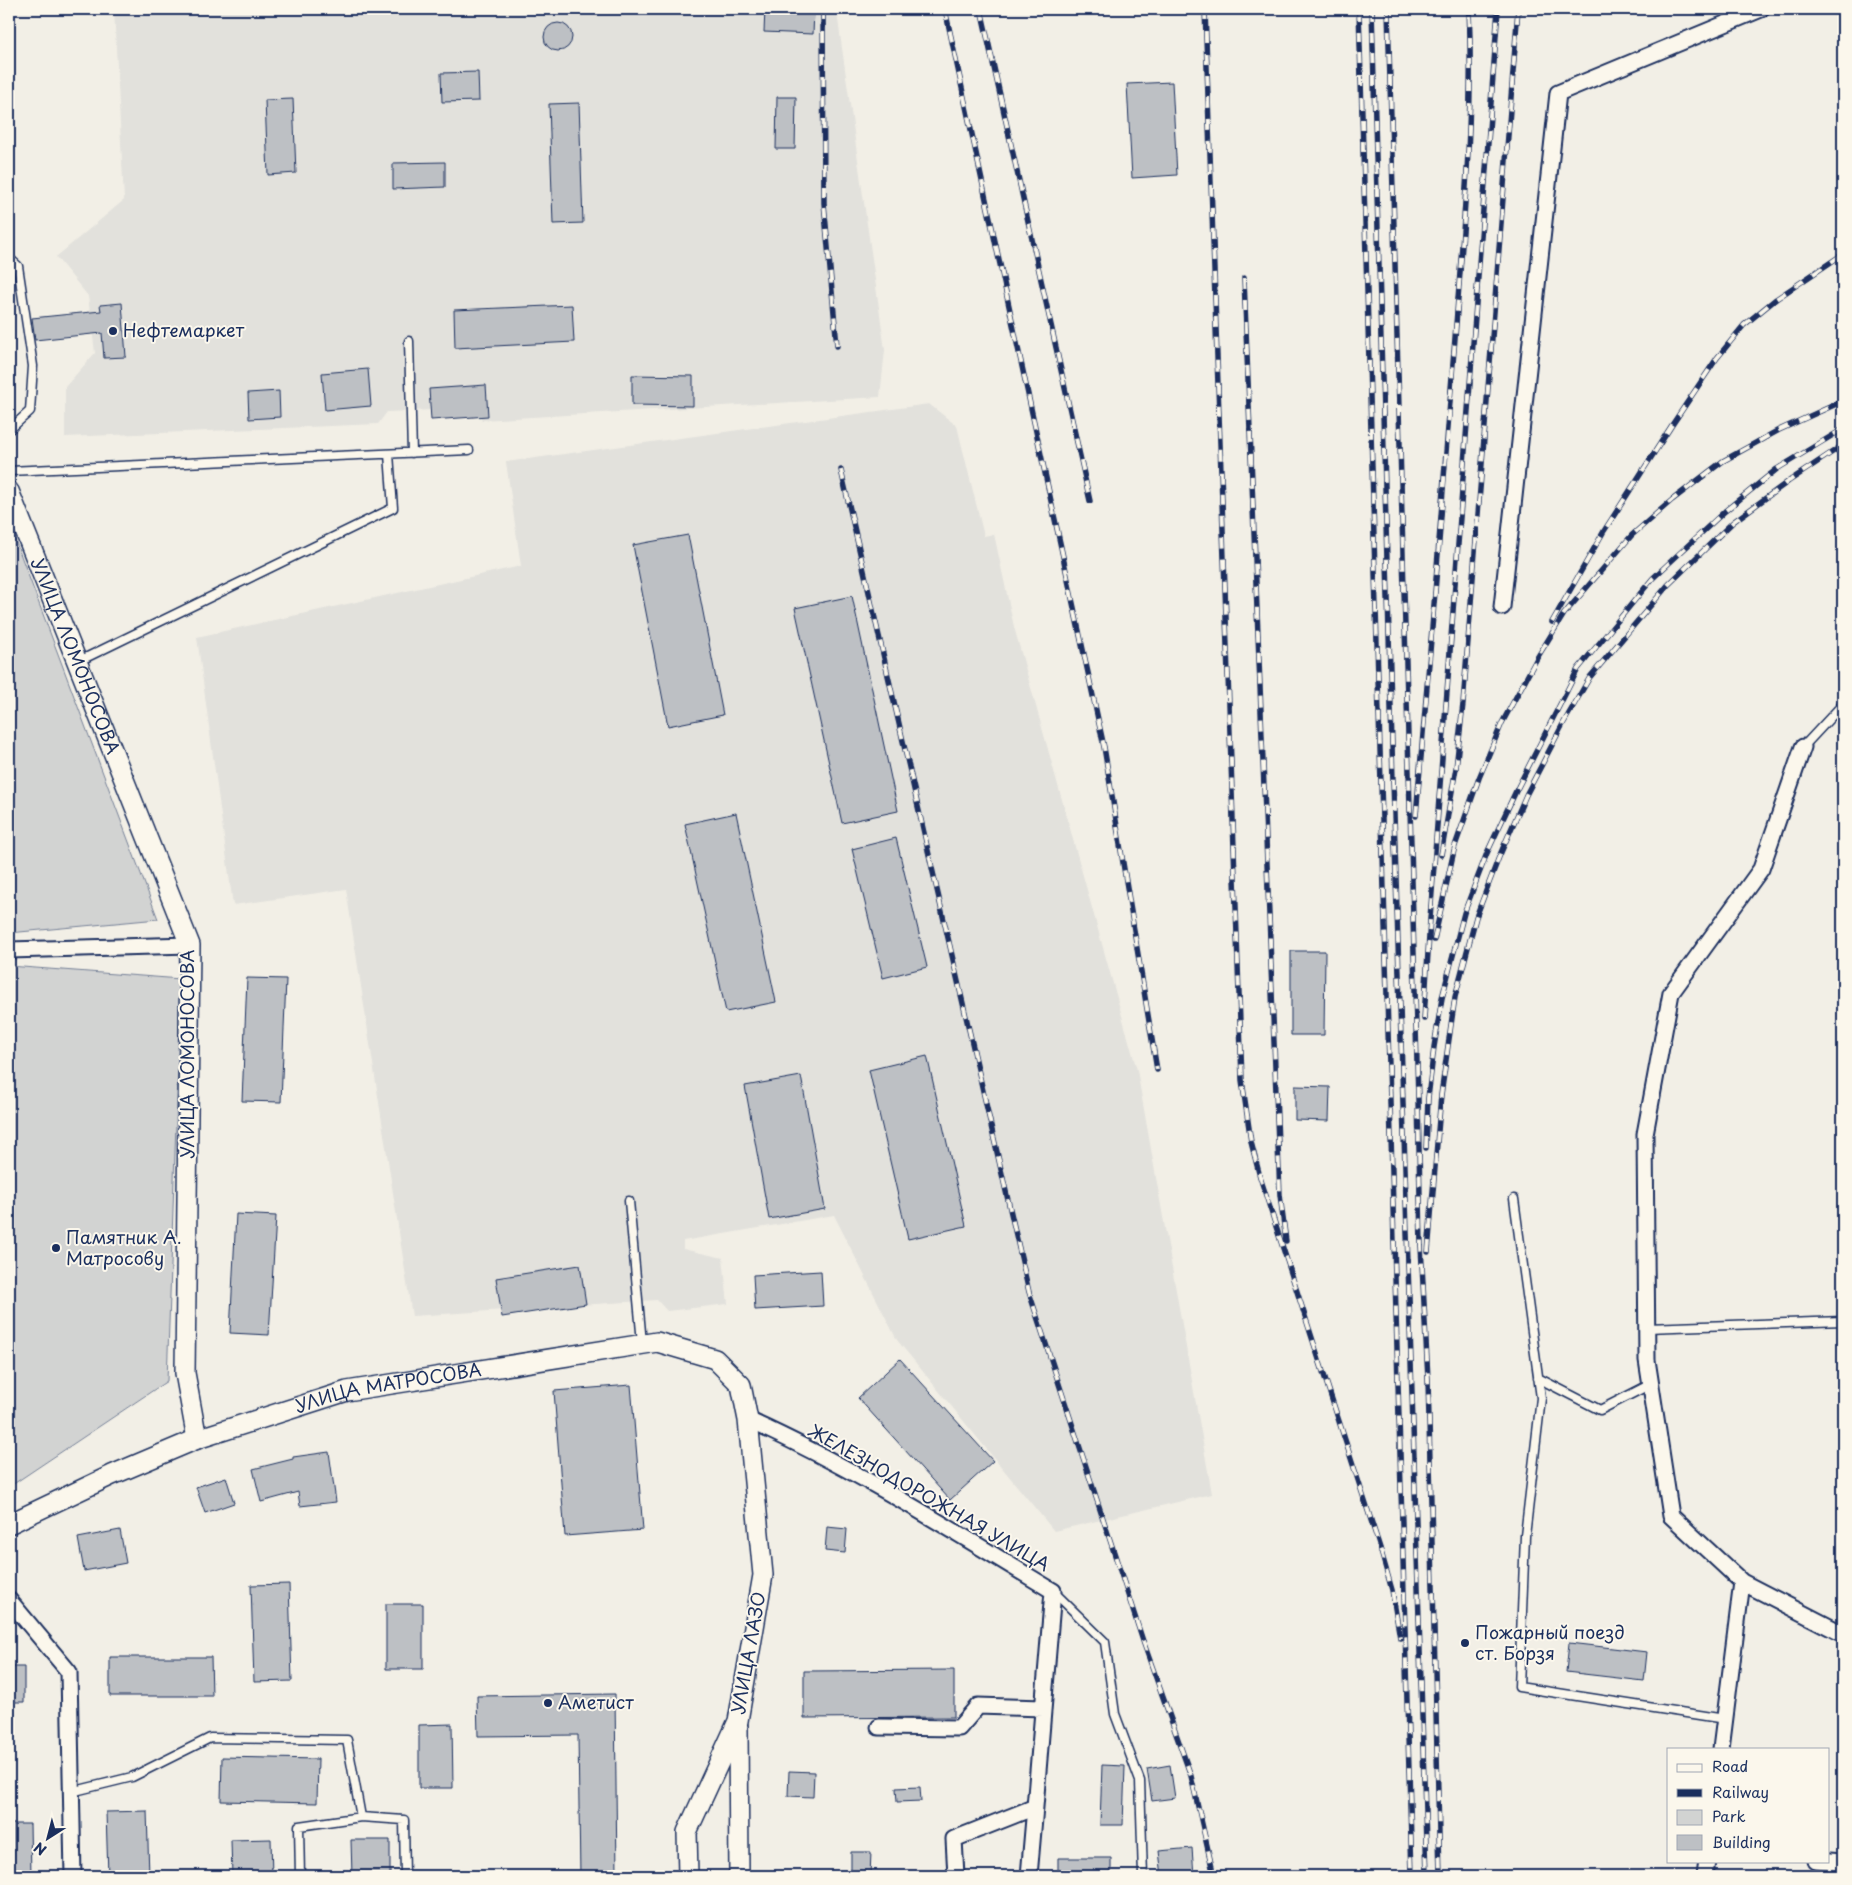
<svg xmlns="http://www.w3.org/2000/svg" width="1852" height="1885" viewBox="0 0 1852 1885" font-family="'Playpen Sans',sans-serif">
  <rect width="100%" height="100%" fill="#f2efe6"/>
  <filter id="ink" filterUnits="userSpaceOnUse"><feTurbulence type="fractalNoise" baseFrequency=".02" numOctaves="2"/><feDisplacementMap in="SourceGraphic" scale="10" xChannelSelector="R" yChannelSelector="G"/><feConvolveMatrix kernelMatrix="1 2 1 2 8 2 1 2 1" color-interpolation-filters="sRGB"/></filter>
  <g filter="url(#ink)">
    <path fill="#e2e1dc" d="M114,9H809L810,13H837L885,350L880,397L482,420L477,408L387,412L378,424L65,437V387L95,353L88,296L56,257L124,200Z
      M929,404L957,426L984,536L994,534L1014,627L1137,1070L1212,1494L1054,1531L897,1340L834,1215L683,1241V1249L723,1258L728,1304L667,1311L657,1300L412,1316L346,889L233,905L197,637L521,566L506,462Z"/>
    <path fill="#d2d3d2" stroke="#768198" d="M9,524L158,919L9,933Z
      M9,966L181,979L167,1381L9,1487Z"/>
    <path fill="#bdc0c4" stroke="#1b2f5e" d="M765,9H814L813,34L764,32Z
      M544 37a14 14 0 1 1 28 0a14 14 0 1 1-28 0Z
      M478,72L479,101L442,102L441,73Z
      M1172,82L1177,175L1132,178L1127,84Z
      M777,97H796L795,149H776Z
      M293,99L296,173L268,175L265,100Z
      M579,103L583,223L553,224L549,104Z
      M445,162V187L393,189V163Z
      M122,303L126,357L104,358L102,333L35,340L32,318L101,311L100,305Z
      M572,305L574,342L455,348L454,310Z
      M368,369L371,406L325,410L322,373Z
      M632,375L693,376V406L632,405Z
      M486,385L488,416L431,420L429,389Z
      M279,391L280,417L249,419L248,393Z
      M688,535L723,715L668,726L633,545Z
      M852,596L898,811L842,823L795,608Z
      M736,813L776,1002L726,1012L685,824Z
      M896,838L927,967L883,978L852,849Z
      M1291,951H1325L1324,1035H1291Z
      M247,978L286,979L281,1102L242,1101Z
      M927,1056L966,1226L908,1239L869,1070Z
      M801,1076L825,1209L769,1219L745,1086Z
      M1295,1086L1330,1087L1329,1121L1295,1120Z
      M236,1214L276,1216L269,1335L230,1333Z
      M580,1265L586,1304L502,1317L496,1278Z
      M821,1271L823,1306L755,1310L753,1275Z
      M900,1359L993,1461L950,1500L858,1398Z
      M631,1385L643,1530L565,1536L554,1391Z
      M329,1452L336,1502L300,1506L298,1492L261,1502L253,1469L293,1459V1457Z
      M226,1477L234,1503L205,1513L196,1487Z
      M827,1527L847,1529L845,1553L825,1551Z
      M120,1530L126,1563L84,1571L78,1538Z
      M289,1584L292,1681L254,1682L251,1585Z
      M386,1604H423V1669H386Z
      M1569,1643L1647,1652L1644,1681L1566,1672Z
      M110,1657H211L212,1696H110Z
      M9,1667H24V1702H9Z
      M954,1670V1717L804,1718V1671Z
      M615,1694L617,1876H580L578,1735L478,1736L477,1696Z
      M452,1724L453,1788H419V1725Z
      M222,1757L318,1759L317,1803L221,1801Z
      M1102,1765L1125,1766L1123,1825H1100Z
      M1170,1765L1175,1798L1152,1801L1147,1769Z
      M789,1771L814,1772L813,1797L788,1796Z
      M920,1787L921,1801L897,1802L896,1788Z
      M147,1811L149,1876H108L106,1812Z
      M9,1824H30L31,1876H9Z
      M271,1839L272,1876H232L231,1840Z
      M351,1840H390V1876H352Z
      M1192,1848L1194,1876H1162L1159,1851Z
      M851,1852H871L870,1876H851Z
      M1058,1858H1111V1876H1058Z"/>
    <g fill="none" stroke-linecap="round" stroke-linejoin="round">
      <defs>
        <path id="service" d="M9,258L18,266L33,366L30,411L9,430
          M409,341L412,453
          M9,471L469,450
          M77,662L393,508L389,454
          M1803,747L1843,704
          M1514,1199L1541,1398L1525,1536L1519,1687L1725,1719
          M629,1201L642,1343
          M1647,1328L1843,1321
          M1538,1378L1600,1410L1651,1384
          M1053,1591L1105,1642L1115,1714L1140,1781L1143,1876
          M71,1792L132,1777L210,1738L347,1740L361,1817L299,1826L300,1876
          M361,1817L404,1820L405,1876"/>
        <path id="minor" d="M1502,607L1558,93L1761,9
          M1803,747L1761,869L1671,993L1645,1134L1647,1360L1671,1516L1742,1582L1843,1634
          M9,950L190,945
          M748,1420C855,1468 953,1531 1053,1591L1035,1807L954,1839L956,1876
          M9,1600L69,1672L73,1876
          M879,1727L959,1728L978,1706L1043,1708
          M1721,1749L1742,1582
          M1816,1861L1843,1863
          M1029,1876L1035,1807
          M1705,1876L1707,1861"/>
        <g id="tertiary">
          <path id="s1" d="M9,491L190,945L185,1373L197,1439"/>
          <path id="s2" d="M9,1524L112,1475L197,1439L347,1391L657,1342L715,1359L741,1385L748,1420L763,1575L738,1721L687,1832L688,1876"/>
          <path d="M738,1727L739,1876"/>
        </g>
      </defs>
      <use href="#service" stroke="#1b2f5e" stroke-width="11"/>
      <use href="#minor" stroke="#1b2f5e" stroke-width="19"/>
      <use href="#tertiary" stroke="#1b2f5e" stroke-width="22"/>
      <use href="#service" stroke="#fbf7ec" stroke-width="8"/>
      <use href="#minor" stroke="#fbf7ec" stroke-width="15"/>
      <use href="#tertiary" stroke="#fbf7ec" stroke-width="19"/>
      <defs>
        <path id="rail" d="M823,9L824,203L837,346
          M945,9L1104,747L1157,1070
          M981,9L1090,501
          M1205,9L1242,1080L1251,1142L1260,1177L1380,1548L1392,1590L1400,1638
          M1359,9L1412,1876
          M1372,9L1393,781L1427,1876
          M1388,9L1418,1099L1421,1246L1428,1379L1440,1876
          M1244,278L1280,1195L1286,1241
          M841,470L1029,1292L1143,1641L1191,1776L1214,1876
          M1552,622L1604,531L1672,425L1717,358L1744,325L1776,299L1843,254
          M1416,816C1430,657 1443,497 1455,338C1463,229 1474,118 1469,9
          M1441,855L1456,768L1463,704L1518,9
          M1434,940L1455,846L1479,778L1502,723L1537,658L1564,614L1632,535L1672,500L1723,461L1779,430L1843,401
          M1424,1019L1430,919L1498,9
          M1426,1148L1428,1098L1434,1047L1442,998L1464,913L1487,853L1516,791L1578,669L1653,578L1725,511L1777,469L1843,429
          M1428,1252L1441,1095L1455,997L1476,917L1499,857L1526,795L1563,724L1590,677L1668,585L1733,522L1789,481L1843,445"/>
      </defs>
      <use href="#rail" stroke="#1b2f5e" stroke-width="5.5"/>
      <use href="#rail" stroke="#fbf7ec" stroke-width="4" stroke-dasharray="11" stroke-linecap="butt"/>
    </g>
  </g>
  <g fill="#1b2f5e" stroke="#fbf7ec" stroke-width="2">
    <circle cx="113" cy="331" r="5"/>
    <circle cx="56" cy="1248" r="5"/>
    <circle cx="1465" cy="1643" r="5"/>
    <circle cx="548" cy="1703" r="5"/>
  </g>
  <g text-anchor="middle" stroke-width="4" stroke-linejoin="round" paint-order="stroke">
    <g font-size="18" fill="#1b2f5e" stroke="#fbf7ec" text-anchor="start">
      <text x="123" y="337">Нефтемаркет</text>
      <text x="66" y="1244">Памятник А.<tspan x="66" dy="21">Матросову</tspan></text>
      <text x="1475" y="1639">Пожарный поезд<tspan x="1475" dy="21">ст. Борзя</tspan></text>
      <text x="558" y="1709">Аметист</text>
    </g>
    <g font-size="18" fill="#1b2f5e" stroke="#fbf7ec">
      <text dy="6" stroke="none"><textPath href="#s1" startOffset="178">УЛИЦА ЛОМОНОСОВА</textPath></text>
      <text transform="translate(188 1054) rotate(-90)" y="6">УЛИЦА ЛОМОНОСОВА</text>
      <text dy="6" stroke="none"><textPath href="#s2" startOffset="405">УЛИЦА МАТРОСОВА</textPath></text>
      <text transform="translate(929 1498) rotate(30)" y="6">ЖЕЛЕЗНОДОРОЖНАЯ УЛИЦА</text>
      <text transform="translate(749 1653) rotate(-80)" y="6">УЛИЦА ЛАЗО</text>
    </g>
  </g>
  <rect width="1852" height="1885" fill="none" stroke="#fbf7ec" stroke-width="30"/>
  <rect x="15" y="15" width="1822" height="1855" fill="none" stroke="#1b2f5e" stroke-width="2" filter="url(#ink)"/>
  <rect x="1667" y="1748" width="162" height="115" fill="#fbf7ec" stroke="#a1a7b3"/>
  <rect x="1677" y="1764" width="25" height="8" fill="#fbf7ec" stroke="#a1a7b3"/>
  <text x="1712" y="1772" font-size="15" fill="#1b2f5e">Road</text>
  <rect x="1677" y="1789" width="25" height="8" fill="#1b2f5e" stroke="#a1a7b3"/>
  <text x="1712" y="1798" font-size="15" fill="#1b2f5e">Railway</text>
  <rect x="1677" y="1810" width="25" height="15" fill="#d2d3d2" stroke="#a1a7b3"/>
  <text x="1712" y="1822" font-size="15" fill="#1b2f5e">Park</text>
  <rect x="1677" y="1835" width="25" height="15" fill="#bdc0c4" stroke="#a1a7b3"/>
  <text x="1712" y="1848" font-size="15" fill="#1b2f5e">Building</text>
  <g transform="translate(48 1838) rotate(216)" stroke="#fbf7ec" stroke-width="4" paint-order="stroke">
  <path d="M0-4L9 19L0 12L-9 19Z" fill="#1b2f5e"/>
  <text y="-8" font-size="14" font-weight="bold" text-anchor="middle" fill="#1b2f5e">N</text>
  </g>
</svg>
